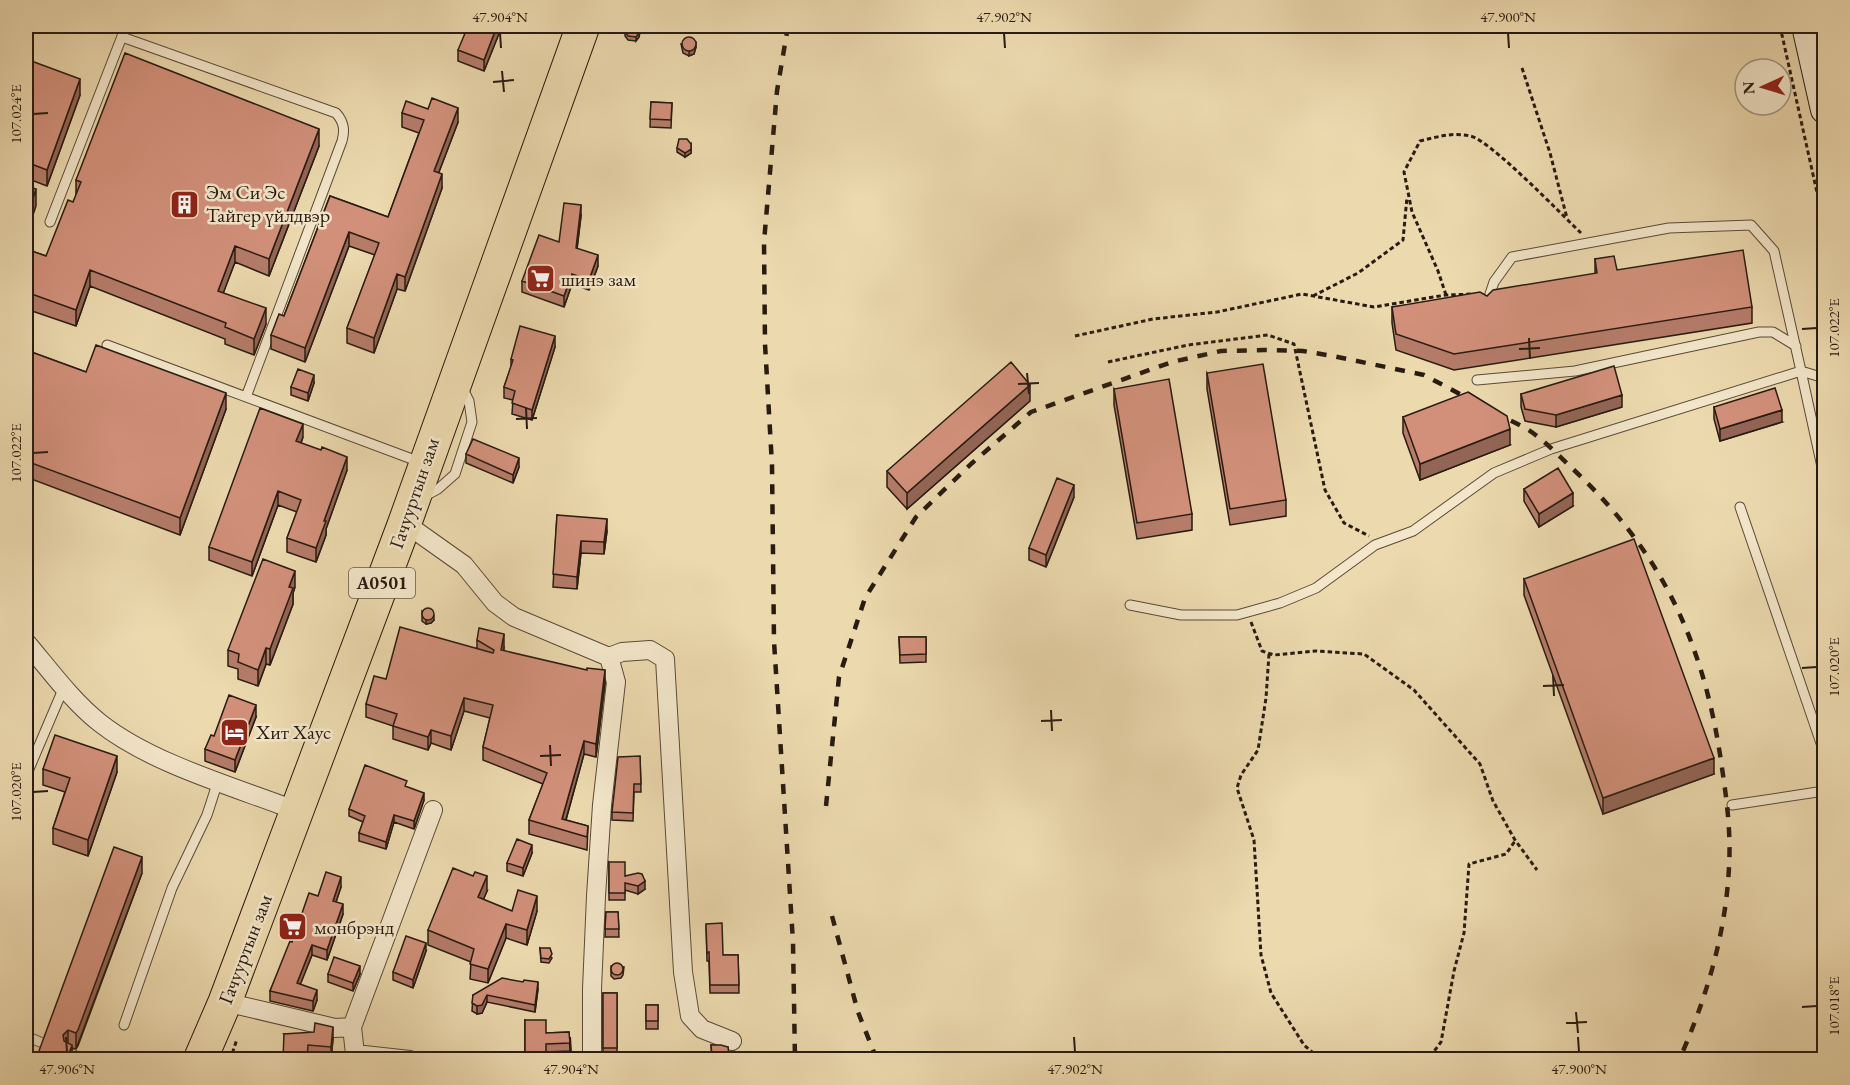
<svg xmlns="http://www.w3.org/2000/svg" width="1850" height="1085" viewBox="0 0 1850 1085" font-family="'EB Garamond',serif">
  <rect width="100%" height="100%" fill="#ecd9ae"/>
  <filter id="stains"><feTurbulence type="fractalNoise" baseFrequency=".00333" numOctaves="4"/><feColorMatrix values="0 0 0 0 .2 0 0 0 0 .09 0 0 0 0 .02 0 0 0 .5 -.17"/></filter>
  <radialGradient id="worn" r=".72"><stop offset=".6" stop-color="#630" stop-opacity="0"/><stop offset="1" stop-color="#630" stop-opacity=".3"/></radialGradient>
  <g fill="none" stroke-linecap="round" stroke-linejoin="round">
    <defs>
      <path id="lane" d="M122,37L336,113C344,122 345,130 342,141L246,397
        M50,222L126,26
        M1487,303L1494,282L1512,257L1669,228L1751,225L1774,251L1801,371L1824,378
        M107,345L420,462
        M1477,380L1575,371L1759,332H1773L1796,346
        M425,496L438,489L455,474L472,422L469,401L463,389
        M1740,507L1824,752
        M1130,605L1181,615H1237L1280,603L1316,588L1375,545L1413,531L1494,473L1551,449L1801,371L1824,476
        M26,776L64,687
        M1732,805L1824,791
        M124,1025L172,888L207,815L218,781
        M26,1036L40,1042
        M69,1053L86,1060"/>
      <path id="street" d="M404,525L409,526L464,565L495,603L514,617L609,657L622,652L650,650L665,659L683,972L690,1016L702,1029L732,1041
        M26,642C49,669 72,701 100,723C152,764 235,787 297,811
        M225,1002L335,1028L352,1027L433,810
        M352,1027L355,1054L410,1060
        M592,1060V989L596,896L602,805L616,682L609,657"/>
      <path id="secondary" d="M1805,26L1824,110"/>
      <path id="highway" d="M200,1060L225,1002L404,525L583,26"/>
    </defs>
    <use href="#lane" stroke="#5a4a38" stroke-width="11"/>
    <use href="#street" stroke="#5a4a38" stroke-width="20"/>
    <use href="#secondary" stroke="#291b11" stroke-width="28"/>
    <use href="#highway" stroke="#291b11" stroke-width="35"/>
    <path stroke="#291b11" stroke-width="3" stroke-dasharray="4.5 3" stroke-linecap="butt" d="M1780,26L1824,224
      M1522,68L1550,153L1567,218
      M1446,295L1438,271L1412,212L1404,172L1420,141C1437,137 1452,132 1470,136C1489,139 1562,215 1581,233
      M1313,296L1358,273L1403,240L1407,197
      M1075,336L1153,319L1217,312L1302,294L1374,307L1446,295L1474,294
      M1108,362L1188,345L1268,335L1294,344L1325,490L1344,523L1369,536
      M1251,622L1262,651L1274,655L1316,651L1364,654L1414,690L1480,764L1493,801L1515,840L1537,870
      M1269,654L1266,698L1258,750L1241,775L1237,788L1254,840L1261,955L1271,993L1304,1045L1321,1060
      M230,1060L237,1039
      M1423,1060L1432,1054L1441,1042L1454,971L1464,933L1469,864L1506,854L1515,841"/>
    <use href="#lane" stroke="#f3e6ca" stroke-width="9"/>
    <use href="#street" stroke="#f3e6ca" stroke-width="18"/>
    <use href="#secondary" stroke="#f3e6ca" stroke-width="26"/>
    <use href="#highway" stroke="#ecd9ae" stroke-width="33"/>
    <path stroke="#291b11" stroke-width="4.5" stroke-dasharray="10 10" stroke-linecap="butt" d="M788,26L777,91L764,242L765,344L772,465L774,641L793,942L795,1060
      M1493,412C1506,419 1522,425 1533,433C1548,444 1561,458 1574,470C1664,555 1705,646 1722,768C1727,801 1731,834 1729,867C1726,933 1706,1000 1679,1060
      M826,806L839,677L865,598L916,517L971,464L1031,412L1172,362L1221,351L1264,350L1303,351L1333,356L1424,375L1475,402
      M832,916L858,1012L877,1060"/>
  </g>
  <path fill="#b57c6a" stroke="#291b11" stroke-width="1.5" d="M502,26L484,71L458,61V50Z
    M625,32L640,33L639,37L636,41L628,40L625,36Z
    M681,44L696,47L694,54L689,56L683,53Z
    M26,59L80,95L47,186L26,178Z
    M651,102L672,103L671,128L650,127Z
    M402,113L458,122L439,172L442,188L405,291L397,289L374,353L347,343V328L375,255L349,246L305,362L271,349V335L284,316L330,196L388,217L419,133L402,127Z
    M319,146L269,276L235,262L223,293L266,324L254,355L225,344V339L90,286L76,326L26,309V249L46,256L76,196V180Z
    M677,148L691,149V153L685,157L677,152Z
    M581,216L577,248L598,266L589,290L572,284L564,307L522,292V281L559,242Z
    M1595,259L1617,270L1752,307V323L1454,370L1396,350L1392,323V307L1487,296L1595,274Z
    M555,347L532,420L512,414L513,400L504,398V387L511,367V359Z
    M26,350L86,372L226,409L180,535L26,477Z
    M1207,373L1286,500V516L1230,525L1207,389Z
    M314,383L308,401L291,395V387Z
    M1114,389L1192,514V530L1137,539L1114,405Z
    M1521,394L1622,407L1556,427L1525,421L1521,407Z
    M1030,401L907,509L887,487V471Z
    M1714,407L1782,422L1720,441L1714,419Z
    M1403,417L1510,445L1420,480L1403,433Z
    M303,437L301,443L347,470L326,529V535L316,562L287,552V538L297,512L278,505L252,576L209,560V547Z
    M466,454L519,467L513,483L466,463Z
    M1524,489L1573,506L1539,527L1524,501Z
    M1074,497L1046,567L1029,560V548Z
    M557,515L607,531L604,554L581,553L577,589L553,587Z
    M1524,579L1714,774L1603,814L1524,595Z
    M295,587L293,593V604L270,665L266,664L258,686L238,679V669L228,666V650Z
    M422,611L434,620L431,623L426,624L422,621Z
    M899,637H926V662L900,663Z
    M477,640L504,647V651L605,683L596,757L584,754L566,820L588,826L587,850L529,834V820L543,784L483,760V747L490,718L464,711L451,750L431,743L428,750L393,739V726L366,717V704L386,679L477,648Z
    M256,717L235,772L205,761V749L214,736Z
    M640,756L641,792H634L633,821L612,820V812Z
    M43,769L117,772L88,856L53,844V828L65,792L43,785Z
    M407,787L424,800L414,829L394,822L386,849L359,841V833L363,822L349,816V809Z
    M532,853L523,876L507,871V863Z
    M609,862L625,876L645,889L638,894L625,890V900H609Z
    M142,873L78,1046L76,1049L72,1048V1059H36Z
    M341,887L336,902L343,914L327,960L312,955L300,984L317,1000L313,1011L270,1001V991L292,942L318,896Z
    M487,891L483,900L512,911H537L527,945L506,938L488,983L470,979L471,962L428,945V930Z
    M606,912H618L619,937H605Z
    M706,924L723,955H738L739,993H710L709,961H707Z
    M540,948L552,958L549,963L541,962Z
    M426,951L413,988L393,980V972Z
    M611,966L624,967L623,975L621,978L614,979L611,976Z
    M328,974H360L353,991L328,982Z
    M538,989L535,1012L487,1002L482,1013L477,1014L472,1011L473,995Z
    M603,993H617V1056H603Z
    M646,1005H658V1029H646Z
    M525,1020L546,1033L569,1032L570,1051L546,1052V1059H525Z
    M284,1034L333,1039L331,1059L308,1057Z
    M711,1045L728,1047L729,1059H712Z"/>
  <path fill="#936556" stroke="#291b11" stroke-width="1.5" d="M497,26H502L484,71V60Z
    M640,29L639,37L636,41V37Z
    M696,43V47L694,54L689,56V52Z
    M80,79V95L47,186V170Z
    M458,108V122L434,185V171Z
    M319,129V146L269,276V259Z
    M691,144V153L685,157V153Z
    M442,174V188L405,291V277Z
    M36,189V206L26,236V219Z
    M581,205V216L576,258V248Z
    M349,232V246L305,362V348Z
    M235,246V262L218,307V291Z
    M598,255V266L589,290V280Z
    M90,270V286L76,326V310Z
    M397,274V289L374,353V338Z
    M572,274V284L564,307V296Z
    M266,308V324L254,355V339Z
    M555,336V347L532,420V410Z
    M314,375V383L308,401V393Z
    M1030,385V401L907,509V493Z
    M226,393V409L180,535V518Z
    M1622,395V407L1556,427V415Z
    M1782,410V422L1720,441V429Z
    M303,424V437L296,455V441Z
    M1510,429V445L1420,480V464Z
    M347,457V470L326,529V535L316,562V548L324,521Z
    M519,458V467L513,483V475Z
    M1074,485V497L1046,567V555Z
    M278,491V505L252,576V562Z
    M1573,493V506L1539,527V514Z
    M607,519V531L604,554V542Z
    M581,541V553L577,589V577Z
    M295,571V587L293,593V604L270,665V649L289,587Z
    M434,616V620L431,623L426,624V620Z
    M504,634V647L501,663V650Z
    M266,648V664L258,686V670Z
    M605,670V683L596,757V744Z
    M464,698V711L451,750V736Z
    M256,705V717L235,772V760Z
    M431,730V743L428,750V737Z
    M584,741V754L563,830L562,819Z
    M117,756V772L88,856V840Z
    M1714,758V774L1603,814V798Z
    M424,793V800L414,829V821Z
    M394,815V822L386,849V842Z
    M532,845V853L523,876V868Z
    M142,857V873L76,1049V1033Z
    M487,876V891L478,912V897Z
    M341,877V887L333,911V901Z
    M645,881V889L638,894V886Z
    M537,896V911L527,945V930Z
    M343,904V914L327,960V950Z
    M506,924V938L488,983V969Z
    M426,943V951L413,988V980Z
    M312,945V955L297,993V983Z
    M360,966V974L353,991V983Z
    M538,982V989L535,1012V1005Z
    M317,990V1000L313,1011V1001Z
    M487,995V1002L482,1013L477,1014V1006Z
    M333,1027V1039L331,1059V1047Z
    M68,1030V1046L63,1051V1035Z
    M72,1045V1059H67Z"/>
  <path fill="#d2907b" stroke="#291b11" stroke-width="1.5" d="M468,26H497L484,60L458,50Z
    M626,26H637L640,29L639,33L636,37L628,36L625,32Z
    M682 44a7 7 0 1 1 14 0a7 7 0 1 1-14 0Z
    M125,53L319,129L269,259L235,246L218,291L266,308L254,339L225,327L226,323L90,270L76,310L26,292V249L46,256L68,200L73,202L81,182L76,180Z
    M26,59L80,79L47,170L26,162Z
    M432,98L458,108L434,171L442,174L405,277L397,274L374,338L347,328L379,243L349,232L305,348L271,335L279,314L284,316L330,196L388,217L424,120L402,113L406,101L428,109Z
    M651,102L672,103L671,120L650,119Z
    M679,139H687L691,144V149L685,153L677,148Z
    M26,186L36,189L26,219Z
    M564,203L581,205L576,248L598,255L589,280L572,274L564,296L522,281L539,235L559,242Z
    M1743,250L1752,307L1454,354L1396,334L1392,307L1480,292L1487,296L1493,290L1597,273L1595,259L1614,256L1617,270Z
    M520,326L555,336L532,410L512,403L515,391L504,387L513,360L511,359Z
    M96,345L226,393L180,518L26,461V350L86,372Z
    M1011,362L1030,385L907,493L887,471Z
    M1263,364L1286,500L1230,509L1207,373Z
    M1614,366L1622,395L1556,415L1525,409L1521,394Z
    M298,369L314,375L308,393L291,387Z
    M1169,379L1192,514L1137,523L1114,389Z
    M1775,388L1782,410L1720,429L1714,407Z
    M1468,392L1507,416L1510,429L1420,464L1403,417Z
    M260,408L303,424L296,441L321,450L322,447L347,457L324,521H326L316,548L287,538L301,500L278,491L252,562L209,547Z
    M473,439L519,458L513,475L466,454Z
    M1558,468L1573,493L1539,514L1524,489Z
    M1057,478L1074,485L1046,555L1029,548Z
    M557,515L607,519L604,542L581,541L577,577L553,574Z
    M1634,539L1714,758L1603,798L1524,579Z
    M263,559L295,571L289,587L293,588L270,649L266,648L258,670L238,662L239,654L228,650Z
    M422 614a6 6 0 1 1 12 0a6 6 0 1 1-12 0Z
    M400,627L493,653L494,650L477,640L479,628L504,634L501,650L587,670V668L605,670L596,744L584,741L562,819L588,826L587,837L529,820L547,773L483,747L493,705L464,698L451,736L431,730L428,737L393,726L397,714L366,704L374,676L386,679Z
    M899,637H926V654L900,655Z
    M229,695L256,705L235,760L205,749L211,735L214,736Z
    M55,735L117,756L88,840L53,828L70,778L43,769Z
    M640,756L641,784H634L633,813L612,812L618,757Z
    M365,765L407,781L405,786L424,793L414,821L394,815L386,842L359,833L365,816L349,809Z
    M517,839L532,845L523,868L507,863Z
    M114,847L142,857L78,1030L76,1033L68,1030L63,1035L64,1041L72,1045L67,1059H36Z
    M609,862H625V876L638,873L642,874L645,881L638,886L625,883V893H609Z
    M453,868L473,876L475,872L487,876L478,897L512,911L518,890L537,896L527,930L506,924L488,969L470,964L474,949L428,930Z
    M326,872L341,877L333,901L343,904L327,950L312,945L297,983L317,990L313,1001L270,991L290,941L292,942L309,893L318,896Z
    M606,912H618L619,929H605Z
    M722,923L723,955H738L739,985H710L709,952L707,953L706,924Z
    M406,936L426,943L413,980L393,972Z
    M540,948H550L552,954L549,959L541,958Z
    M334,957L360,966L353,983L328,974Z
    M611 969a6 6 0 1 1 12 0a6 6 0 1 1-12 0Z
    M502,978L523,982L524,980L538,982L535,1005L487,995L482,1005L477,1006L472,1003L473,995Z
    M603,993H617V1048H603Z
    M646,1005H658V1021H646Z
    M525,1020H546V1033L569,1032L570,1043L546,1044V1052H525Z
    M315,1023L333,1027L331,1047L308,1045L307,1059H283L284,1034L314,1032Z
    M711,1045H721L728,1047L729,1055L712,1057Z
    M765,1055V1059H741L740,1056Z"/>
  <path fill="none" stroke="#291b11" stroke-width="2" d="M500,33L501,48M1004,33L1005,48M1508,33L1509,48M502,71L504,92M493,82L514,80M33,114L48,113M1802,329L1817,328M1529,338L1530,359M1519,349L1540,348M1027,373L1029,394M1018,384L1039,383M526,408L527,429M516,419L537,418M33,453L48,452M1802,668L1817,667M1553,675L1554,696M1543,686L1564,685M1051,710L1052,731M1041,721L1062,720M550,745L551,766M540,756L561,755M33,792L48,791M1802,1007L1817,1006M1576,1012L1578,1033M1566,1023L1587,1022M66,1037L67,1052M570,1037L571,1052M1074,1037L1075,1052M1578,1037L1579,1052"/>
  <defs>
    <symbol id="building-square" viewBox="-11 -11 22 22"><rect x="-9" y="-9" width="18" height="18" rx="4" fill="#8f2418" stroke="#f3e6ca"/><path d="M-4-6H4V6H1V3H-1V6H-4ZM-2.5-4.3h1.7v1.8h-1.7ZM.8-4.3h1.7v1.8H.8ZM-2.5-1h1.7V.8h-1.7ZM.8-1h1.7V.8H.8Z" fill="#fff"/></symbol>
    <symbol id="supermarket-square" viewBox="-11 -11 22 22"><rect x="-9" y="-9" width="18" height="18" rx="4" fill="#8f2418" stroke="#f3e6ca"/><path d="M-6-5.5h2.5l.6 2H6L4.5 2H-2.5L-4.4-4H-6ZM-1.5 3.2a1.3 1.3 0 1 0 .1 0ZM3 3.2a1.3 1.3 0 1 0 .1 0Z" fill="#fff"/></symbol>
    <symbol id="hotel-square" viewBox="-11 -11 22 22"><rect x="-9" y="-9" width="18" height="18" rx="4" fill="#8f2418" stroke="#f3e6ca"/><path d="M-6-4.5h1.5V1H6V5H4.5V3h-9V5H-6ZM-4 0a1.8 1.8 0 1 1 3.6 0ZM.5 0V-2.5h3Q6-2.5 6 0Z" fill="#fff"/></symbol>
  </defs>
  <g fill-rule="evenodd">
    <use href="#building-square" x="168" y="188" width="33" height="33"/>
    <use href="#supermarket-square" x="524" y="262" width="33" height="33"/>
    <use href="#hotel-square" x="218" y="716" width="33" height="33"/>
    <use href="#supermarket-square" x="276" y="910" width="33" height="33"/>
  </g>
  <g text-anchor="middle" stroke-width="5" stroke-linejoin="round" paint-order="stroke">
    <rect fill="#f3e6ca" stroke="#665848" stroke-width="1.5" x="349" y="568" width="66" height="30" rx="4.5"/>
    <g font-size="18" font-weight="bold" fill="#291b11">
      <text x="382" y="589">A0501</text>
    </g>
    <g font-size="20" fill="#291b11" stroke="#f3e6ca" text-anchor="start">
      <text x="206" y="199">Эм Си Эс<tspan x="206" dy="23">Тайгер үйлдвэр</tspan></text>
      <text x="561" y="286">шинэ зам</text>
      <text x="256" y="739">Хит Хаус</text>
      <text x="314" y="934">монбрэнд</text>
    </g>
    <g font-size="20" fill="#291b11" stroke="#f3e6ca">
      <text transform="translate(414 493) rotate(-71)" y="7">Гачууртын зам</text>
      <text transform="translate(245 949) rotate(-69)" y="7">Гачууртын зам</text>
    </g>
  </g>
  <rect width="1850" height="1085" fill="none" stroke="#ecd9ae" stroke-width="66"/>
  <g transform="translate(1763 87) rotate(266)"><circle r="28" fill="#f3e6ca" stroke="#a29580" stroke-width="1.5"/>
  <path d="M0-4.5L10 22L0 15L-10 22Z" fill="#8f2418"/>
  <text y="-9" font-size="16" font-weight="bold" text-anchor="middle" fill="#291b11">N</text>
  </g>
  <rect x="33" y="33" width="1784" height="1019" fill="none" stroke="#291b11" stroke-width="2"/>
  <g font-size="15" text-anchor="middle" fill="#291b11">
    <text x="500" y="22">47.904°N</text>
    <text x="1004" y="22">47.902°N</text>
    <text x="1508" y="22">47.900°N</text>
    <text transform="translate(16 114) rotate(-90)" y="5">107.024°E</text>
    <text transform="translate(1834 328) rotate(-90)" y="5">107.022°E</text>
    <text transform="translate(16 453) rotate(-90)" y="5">107.022°E</text>
    <text transform="translate(1834 667) rotate(-90)" y="5">107.020°E</text>
    <text transform="translate(16 792) rotate(-90)" y="5">107.020°E</text>
    <text transform="translate(1834 1006) rotate(-90)" y="5">107.018°E</text>
    <text x="67" y="1074">47.906°N</text>
    <text x="571" y="1074">47.904°N</text>
    <text x="1075" y="1074">47.902°N</text>
    <text x="1579" y="1074">47.900°N</text>
  </g>
  <rect width="100%" height="100%" filter="url(#stains)"/>
  <rect width="100%" height="100%" fill="url(#worn)"/>
</svg>
